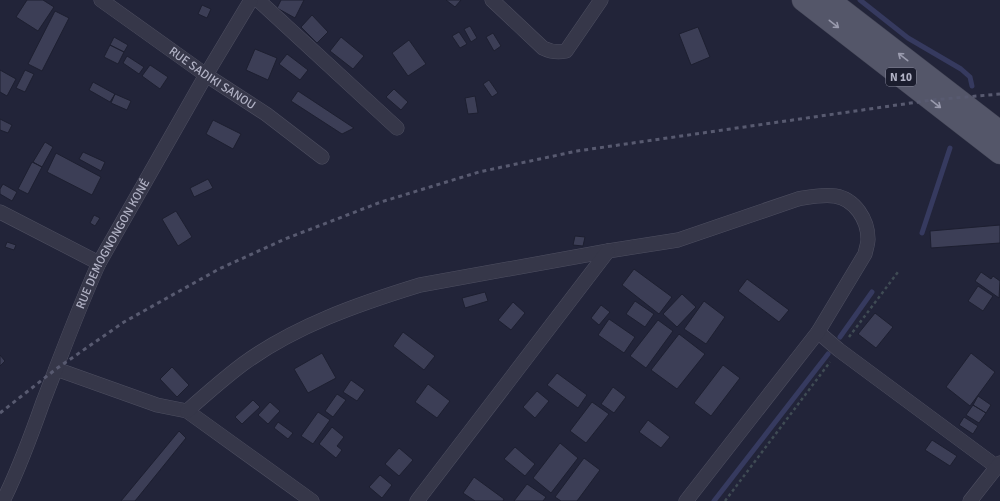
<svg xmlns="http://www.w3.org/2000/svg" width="1000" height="501" viewBox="0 0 1000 501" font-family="Signika,sans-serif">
  <rect width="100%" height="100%" fill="#222439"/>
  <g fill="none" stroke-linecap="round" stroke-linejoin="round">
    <path stroke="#363a5f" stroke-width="5" d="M860,0L908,38L961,69L970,77L972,86
      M922,233L950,148
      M840,337L872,292
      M714,501L828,354"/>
  </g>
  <path fill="#3c3e56" stroke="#1d1f30" d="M27,0H43L54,7L38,31L16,17Z
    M281,0H304L295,18L277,8Z
    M446,0H461L455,7Z
    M202,5L211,9L207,18L198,14Z
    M55,11L69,18L42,71L28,64Z
    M312,15L328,32L317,43L301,27Z
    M470,26L477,38L471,42L464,29Z
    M698,27L710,57L691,65L679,34Z
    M459,32L467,44L460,48L452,36Z
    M493,33L501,46L494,51L486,37Z
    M114,37L128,45L124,52L110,45Z
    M341,37L364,56L353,69L330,51Z
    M409,40L426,64L408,76L392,53Z
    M110,45L124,52L118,64L104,57Z
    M255,49L277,58L268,80L246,70Z
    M287,54L308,70L300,80L279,64Z
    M127,56L144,67L139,74L123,63Z
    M150,65L168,77L160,89L142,76Z
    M0,70L16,79L7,96L0,92Z
    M25,70L34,74L25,92L16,88Z
    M489,80L498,93L492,97L483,84Z
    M93,82L115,94L110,102L89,90Z
    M394,89L408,102L401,110L386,97Z
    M298,91L354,128L342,134L291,101Z
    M115,94L131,101L127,110L111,103Z
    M475,96L478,113L468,114L465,98Z
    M0,119L12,125L8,133L0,130Z
    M213,120L241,134L233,149L206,134Z
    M45,142L53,147L42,167L33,162Z
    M83,152L105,162L101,171L79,159Z
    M56,153L101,177L92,195L47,172Z
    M32,162L42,167L28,194L18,189Z
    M208,179L213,188L194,197L190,188Z
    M3,184L17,192L12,201L0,194V189Z
    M176,211L192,237L178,246L162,219Z
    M94,215L100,218L95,226L90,223Z
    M1000,225V243L931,248L930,231Z
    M575,236L585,237L583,246L573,245Z
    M7,242L16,245L14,250L5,247Z
    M634,269L672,297L659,314L622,285Z
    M981,272L991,279L993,276L1000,281L999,298L975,281Z
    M747,279L789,310L779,322L738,291Z
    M978,286L993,296L983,311L968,301Z
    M485,292L488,301L465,308L462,298Z
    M682,294L696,307L677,327L663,314Z
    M635,301L654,314L645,327L626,314Z
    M704,301L725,317L706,344L684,329Z
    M513,302L525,313L511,330L498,320Z
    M601,305L610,312L599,325L591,318Z
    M875,313L893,327L876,348L858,334Z
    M609,319L635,337L624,353L598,335Z
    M658,320L673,331L646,368L630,356Z
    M403,332L435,356L424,370L393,346Z
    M679,334L705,354L677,389L651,370Z
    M322,353L336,378L308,393L294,369Z
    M971,353L995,372L970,406L946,387Z
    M0,355L5,361L0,366Z
    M723,365L740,378L711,416L694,403Z
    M172,367L189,385L177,397L160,379Z
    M557,373L587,395L578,408L547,385Z
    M351,380L365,390L357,401L343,392Z
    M428,384L450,401L437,418L415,402Z
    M613,387L626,397L614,413L601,404Z
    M537,391L549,401L535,418L523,407Z
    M337,394L346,400L333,417L325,411Z
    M978,396L991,405L986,413L973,405Z
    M253,400L260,407L242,424L235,417Z
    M270,402L280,411L268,424L258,415Z
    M592,402L609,414L586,443L570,431Z
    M973,405L986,413L979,423L966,415Z
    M318,412L330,420L313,444L301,436Z
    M964,417L978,426L973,434L959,425Z
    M648,420L670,437L661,448L639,432Z
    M278,422L293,433L288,439L274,428Z
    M332,427L344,437L337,446L342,450L336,458L319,444Z
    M179,431L186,438L135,501H121Z
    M932,440L957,456L950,466L925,450Z
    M560,443L578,458L551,493L533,478Z
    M515,447L535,464L525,476L504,459Z
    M399,448L413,460L399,476L385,464Z
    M584,458L600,470L577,501H561L555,497Z
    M380,475L392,485L382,498L369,487Z
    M474,477L504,499L503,501H475L463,493Z
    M527,484L546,497L543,501H514Z"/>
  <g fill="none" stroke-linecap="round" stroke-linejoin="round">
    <defs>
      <g id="minor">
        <path id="s1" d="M101,0L206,75L266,114L322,157"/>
        <path d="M258,0L397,128"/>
        <path d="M492,0L543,48C551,52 557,53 566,51L601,0"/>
        <path d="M0,212L99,263"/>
        <path d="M818,332L839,350L997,467"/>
        <path d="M56,369L157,405L187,411L312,501"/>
        <path d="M187,411C205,395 223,379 243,364C295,326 358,304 420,285L608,251L678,240L798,199C810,197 822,194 835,196C855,199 868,220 868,239C868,244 866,249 865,254L818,332L686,501"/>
        <path id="s2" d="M3,501C19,469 31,436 43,402C61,356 78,309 99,263L206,75L251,0"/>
        <path d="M417,501L608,251"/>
        <path d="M970,501L1000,463"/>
      </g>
      <path id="primary" d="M803,0L1000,153
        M829,0L1000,132"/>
    </defs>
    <use href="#minor" stroke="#4e4f61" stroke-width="15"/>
    <use href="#primary" stroke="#3c3e4f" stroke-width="23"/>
    <path stroke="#3f4b54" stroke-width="2.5" stroke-dasharray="3 3" stroke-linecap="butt" d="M849,337L898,272
      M725,501L830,362"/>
    <use href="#minor" stroke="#363749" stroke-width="14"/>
    <use href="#primary" stroke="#545669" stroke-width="22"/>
    <path stroke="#585a70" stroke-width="3" stroke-dasharray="4 4" stroke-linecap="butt" d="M0,413L56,369L124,322L219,269L285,239L381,202L479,172L577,151L932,100L1000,94"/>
  </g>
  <defs><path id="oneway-shaft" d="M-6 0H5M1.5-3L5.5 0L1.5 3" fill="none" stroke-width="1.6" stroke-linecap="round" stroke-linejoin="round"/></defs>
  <g stroke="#9a9bae">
    <use href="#oneway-shaft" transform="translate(834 24) rotate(38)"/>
    <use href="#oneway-shaft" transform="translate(903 57) rotate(-142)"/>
    <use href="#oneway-shaft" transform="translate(936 104) rotate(38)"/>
  </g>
  <g text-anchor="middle" stroke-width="3.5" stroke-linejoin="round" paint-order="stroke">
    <rect fill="#1b1d2e" stroke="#848598" stroke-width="1" x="886" y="68" width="30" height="18" rx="3"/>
    <g font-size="11" font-weight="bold" fill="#b1b2c5">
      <text x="901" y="81">N 10</text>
    </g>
    <g font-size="12" fill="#b1b2c5" stroke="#1b1d2e">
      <text dy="4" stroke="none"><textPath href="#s1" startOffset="136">RUE SADIKI SANOU</textPath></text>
      <text dy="4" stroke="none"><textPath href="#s2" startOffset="280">RUE DEMOGNONGON KONÉ</textPath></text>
    </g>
  </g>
</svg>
